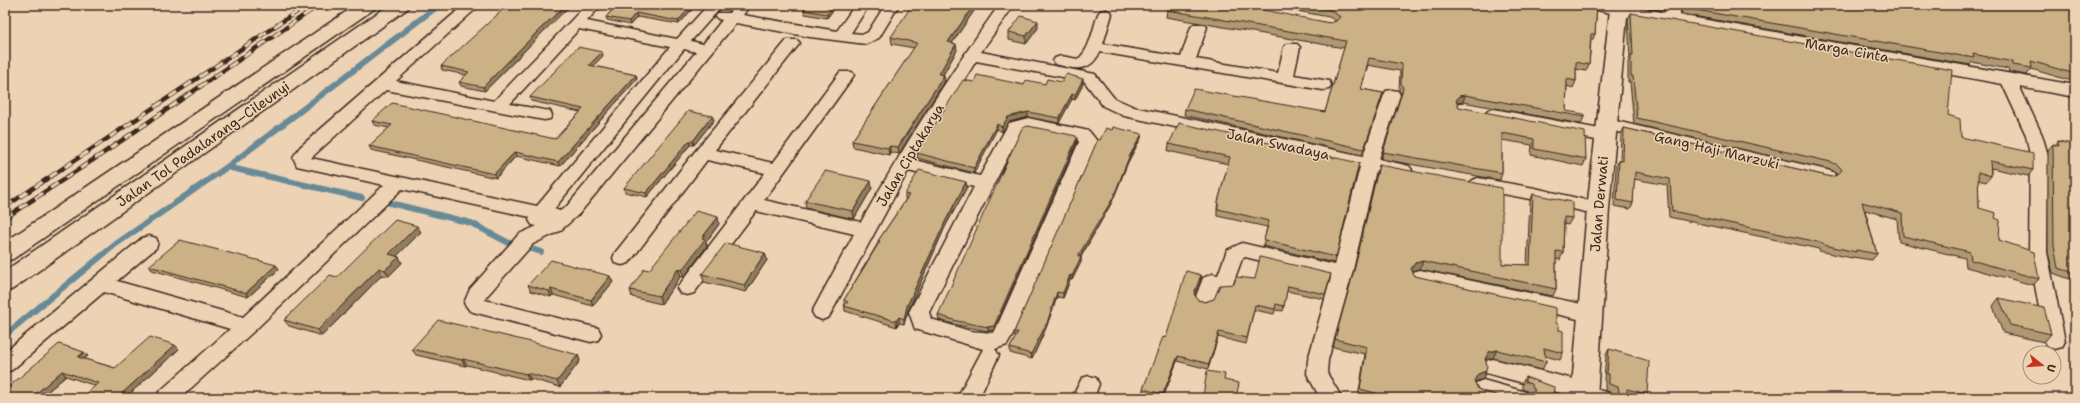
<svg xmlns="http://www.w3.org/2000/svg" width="2080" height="403" viewBox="0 0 2080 403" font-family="'Shantell Sans',sans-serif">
  <rect width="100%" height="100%" fill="#edd2b4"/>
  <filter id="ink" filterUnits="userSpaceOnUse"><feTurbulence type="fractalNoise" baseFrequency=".025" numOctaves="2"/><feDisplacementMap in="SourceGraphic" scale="8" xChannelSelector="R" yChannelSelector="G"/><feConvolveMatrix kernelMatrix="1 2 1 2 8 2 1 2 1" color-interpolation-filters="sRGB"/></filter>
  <g filter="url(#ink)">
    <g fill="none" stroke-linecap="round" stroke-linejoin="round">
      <path stroke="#688a97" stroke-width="6" d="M227,167L362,198
        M386,202L471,223L509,243
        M529,248L541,252
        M5,335L116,244L227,167L439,5"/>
      <defs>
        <path id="service" d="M1586,391L1610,398"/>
        <path id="minor" d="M464,5H480L396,81L494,101L586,5H601L587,21L677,39L708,5H723L691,41L703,44L722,20L718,19L715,16L718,13H729L735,5H750L743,15L837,31L855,5H869L851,33L864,34L868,32L885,5H899L879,38L866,44L810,37L736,23L579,214L560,231L533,244L486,297L485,300L598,328L601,334L598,340L591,342L477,313L470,311L464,303L470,289L519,234L537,226L532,225L529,220L530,217L402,189L254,331L180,398H155L159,392L230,329L104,292L12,370L5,372V352L142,238L149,236L156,238L158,243L156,248L117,281L243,317L384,185L297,166L293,157L300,147ZM579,29L670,47L537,206L311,158L386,90L544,120L550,119L552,115L550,111L510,104ZM684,49L696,52L567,206L560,211L554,209Z
          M999,5H1014L981,52L1095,74L1114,98L1134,107L1363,156L1384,95L1386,91L1392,90L1398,91L1400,95L1379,159L1409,166L1412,170L1409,174L1403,176L1376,170L1352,274L1328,360L1327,373L1342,398H1320L1307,374L1308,360L1331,278L1245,257L1242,259L1232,286L1223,290L1218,289L1212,304L1205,306L1198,304L1195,299L1203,278L1212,274L1218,275L1227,250L1242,243L1335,265L1360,167L1124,116L1103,106L1084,81L976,61L914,160L980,176L1009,123L1028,118L1089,131L1097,141L1014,333L1007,345L995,349L999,355L979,398H957L983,349L915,329L909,312L974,187L908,171L829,317L822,320L815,317L812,312L854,234L756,211L694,293L687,295L680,293L677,288L765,173L707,160L629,263L622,265L615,263L613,258L615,253L697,149L787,40H797L800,43L715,150L773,163L840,72H852L854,75L852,78L764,200L861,222C903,147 949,75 999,5ZM1028,129L1077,139L1079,142L995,331L993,333L970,331L931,319L929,312L1021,131Z
          M1666,5H1680V20L1677,23H1667L1664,20Z
          M1105,10L1110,11L1112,14L1103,44L1181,57L1191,27L1194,24H1204L1207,27L1196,59L1278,73L1284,47L1287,44H1297L1300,47L1294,75L1329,81L1331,85L1329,89L1323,90L1100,52C1089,74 1075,69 1055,64L1053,61L1055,58L1061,56L1078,59C1090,50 1093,28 1098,14L1100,11Z
          M2008,74L2014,75L2016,79L2042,135L2048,155L2047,252L2065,341L2062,347L2055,349L2048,347L2045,341L2029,252L2030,155L2026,135L2000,79L2002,75Z
          M1494,109L1605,130L1611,132L1613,136L1611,140L1605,142L1488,118L1486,114L1488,110Z
          M1607,119L1827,170L1833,172L1836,176L1833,180L1827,182L1601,128L1599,124L1601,120Z
          M1478,178L1535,188L1598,203L1604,205L1607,209L1604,213L1598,215L1535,200L1472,188L1469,184L1472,180Z
          M1420,270L1591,306L1598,309L1601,314L1598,319L1591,322L1413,282L1410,277L1413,272Z
          M1493,359L1585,382L1592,385L1596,391L1592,397L1579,398L1486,373L1483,367L1486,361Z
          M1089,376L1096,378L1099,384L1094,398H1072L1082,378Z
          M1483,380L1526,392L1530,398H1485L1476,395L1472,389L1476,383Z"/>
        <path id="tertiary" d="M1590,5H1621L1625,6L1628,10L1625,14L1619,15L1593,9Z"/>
        <path id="primary" d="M1622,5L2075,85V97L1627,17L1609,209L1597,398H1571L1587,209L1610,10L1613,6Z"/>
        <path id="motorway" d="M356,5H377L374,9L13,259L5,261V242Z
          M389,5H410L407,9L13,289L5,292V271Z"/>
      </defs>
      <use href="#service" stroke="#3b2a1e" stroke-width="12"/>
      <use href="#minor" stroke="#3b2a1e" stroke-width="3"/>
      <use href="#tertiary" stroke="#3b2a1e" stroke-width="3"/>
      <use href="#primary" stroke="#3b2a1e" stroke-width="3"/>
      <use href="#motorway" stroke="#3b2a1e" stroke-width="3"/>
      <use href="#service" stroke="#edd2b4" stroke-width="9"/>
      <use href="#minor" fill="#edd2b4" fill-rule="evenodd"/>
      <use href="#tertiary" fill="#edd2b4" fill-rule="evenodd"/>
      <use href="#primary" fill="#edd2b4" fill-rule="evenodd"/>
      <use href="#motorway" fill="#edd2b4" fill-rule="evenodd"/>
      <defs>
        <path id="rail" d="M5,207L307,5
          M5,218L102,154L319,5"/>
      </defs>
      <use href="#rail" stroke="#3b2a1e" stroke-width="4.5"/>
      <use href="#rail" stroke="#edd2b4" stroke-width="3" stroke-dasharray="9" stroke-linecap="butt"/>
    </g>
    <path fill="#b09873" stroke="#3b2a1e" d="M617,5H696L679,24L637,17L630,25L607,20L606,17Z
      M792,5H837L827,18L805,14L804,10L806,8Z
      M978,5L952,43L957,50L943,75L945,81L899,154L890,152L889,155L853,147L852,141L914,48L892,44L891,37Z
      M1095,5H1108L1107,8Z
      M1265,5H1445L1464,9L1474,8V5H1597L1595,34L1592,41L1591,40L1589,65L1586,71L1576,69V81L1573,88L1567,86L1566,111L1584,117L1581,124L1463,102L1457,103L1459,107L1586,159L1583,166L1531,155L1532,145L1502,140V173L1500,180L1381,159L1401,95L1399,90L1400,71L1368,65L1361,89L1383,93L1362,155L1184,115L1185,109L1325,112L1344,48L1166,17L1167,10L1330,23L1336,21L1329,17Z
      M1631,5H1666L1664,11Z
      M1680,5H2064V7L2075,19V82L2031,69L2027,75L2009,72L2008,69L1972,62L1970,65L1682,14Z
      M1631,13L1948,115L1961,137L2033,170L2028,176L1991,168V176L1986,182L1978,180L1979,208L1995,218L1999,240L2039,279L2033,285L1966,267L1965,258L1899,242L1897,219L1865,210L1877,254L1872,260L1852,257V258L1819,251V249L1669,217L1667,185L1634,179L1633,203L1630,209L1614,206L1616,166L1619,160H1620L1621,134L1624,128L1831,177L1837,175L1834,171L1827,169L1634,124L1630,82H1628V62L1630,58L1628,19Z
      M1038,28L1026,44L1009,40V32Z
      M542,33L485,91L461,86L459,82L466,75L442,70L441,66Z
      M603,56L593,66L636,75L637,79L560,166L516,156L496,178L371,150L369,146L389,128L374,125L372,121L555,139L580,112L531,101L530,97Z
      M974,82L1024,85L1045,84H1083L1075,100L1072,99L1059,123L1028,117L1009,122L1002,132L997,129L974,173L917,158V153Z
      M712,116L714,120L694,145H690L647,197L625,192L624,188Z
      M1112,130L1141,138L1128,162L1112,202L1081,257V262L1072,280H1070L1063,298L1057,297L1046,328L1032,359L1010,353V348L1016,337L1014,336V332L1100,140Z
      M2058,141L2075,145V281L2053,273L2048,252V150L2053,144L2055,145Z
      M1077,142L994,330L988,331L957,325L939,320L938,315Z
      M1169,144L1359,163L1334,263L1263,246L1267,227L1217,216V208L1218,202L1228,164L1168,151Z
      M1379,165L1502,264L1527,265L1530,201L1533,194L1572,218L1568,225L1564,224L1563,252L1560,260L1556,259V289L1553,296L1420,269L1412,271L1415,276L1556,323L1559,330L1563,353L1560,360L1545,356L1546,362L1542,370L1493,358L1486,360L1483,379L1475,382V383L1478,389L1484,392L1508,398H1364L1358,397L1365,354L1333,347L1353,274Z
      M967,187L945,227L908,311L904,324L899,323L897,327L845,311L844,300L878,243V241L906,199H905V194Z
      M872,188L854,219L806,208L805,201Z
      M719,224L706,242L707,246L684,277L681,276L661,304L632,297L630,290L649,270Z
      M421,232L397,256L399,257L402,263L389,276L382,275L322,336L289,326L284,320Z
      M765,253L767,260L746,292L704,282L702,274Z
      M276,265L279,269L248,297L152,270L149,266Z
      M1331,274L1324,299L1287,291L1283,311L1275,310L1274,314L1254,310L1246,344L1218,337L1208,369L1177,361L1163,398H1156L1142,394L1143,389L1166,338L1201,275V280L1195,295L1198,300L1205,302L1214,299L1234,284L1255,279Z
      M613,282L593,306L553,295L551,297L531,291L528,285Z
      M1999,298L2051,334L2044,342L2003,333L1993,306Z
      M59,344L88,356L85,359L115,368L179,349L125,398H82L96,386L66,376L40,398Z
      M412,349L578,355L580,361L560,387L531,379L529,380L467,365L465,366L416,355Z
      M1609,349L1647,394L1644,398H1633L1627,396V398H1608L1609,397L1616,396L1614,394L1605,390V381L1604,380L1606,355Z
      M1525,377L1553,398H1522L1525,392H1528L1527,391L1522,389V384Z"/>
    <path fill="#907c5e" stroke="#3b2a1e" d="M566,5H571L542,33L485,91L483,87L540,29Z
      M692,5H696L679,24L678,21Z
      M834,5H837L827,18V14Z
      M974,5H978L948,49V42Z
      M636,13L637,17L630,25L629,21Z
      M1038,21V28L1026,44V36Z
      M956,44L957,50L940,80L939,74Z
      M602,52L603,56L590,69L589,65Z
      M636,75L637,79L560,166L558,162Z
      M944,75L945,81L899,154L898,147Z
      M1083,79V84L1075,100V95Z
      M1072,94V99L1059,123V118Z
      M1465,95L1463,102L1457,103L1456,101L1459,96Z
      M1028,112V117L1009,122L1002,132V127L1008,117Z
      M712,116L714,120L694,145L693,141Z
      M997,124V129L974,173V168Z
      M1142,134L1141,138L1128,162L1112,202L1078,261V256L1129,157Z
      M1077,138V142L994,330L988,331V327Z
      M689,141L690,145L647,197L646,193Z
      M890,146V152L889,155L888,148Z
      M515,152L516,156L496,178L494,174Z
      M871,181L872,188L854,219L853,211Z
      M966,182L967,187L945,227L908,311L904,324V319L907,306L945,222Z
      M718,217L719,224L706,242L707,246L684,277L682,270L702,238Z
      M417,226L421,232L393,260L389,254Z
      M765,253L767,260L746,292L744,285Z
      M399,257L402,263L389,276L385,270Z
      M1081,257V262L1072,280V276Z
      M1423,261L1420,269L1413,271L1409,276L1411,269L1415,263Z
      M276,265L279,269L248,297L246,293Z
      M379,268L382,275L322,336L318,330Z
      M678,269L681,276L661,304L659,296Z
      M1070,275V280L1063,298V293Z
      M1201,275V280L1194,300V294Z
      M610,276L613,282L593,306L591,300Z
      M551,289L553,295L551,297L549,291Z
      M1057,292V297L1046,328L1032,359L1031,354Z
      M899,317V323L897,327L896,321Z
      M1219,332L1218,337L1208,369L1209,364Z
      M175,345L179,349L125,398H117Z
      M1497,350L1493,358L1486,360L1482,366L1489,352Z
      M84,352L88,356L82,361L78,357Z
      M578,355L580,361L560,387L557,381Z
      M1178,356L1177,361L1163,398V394Z
      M463,359L467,365L465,366L462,360Z
      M62,371L66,376L40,398H31Z
      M1486,371L1483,379L1475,382L1471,388L1474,381L1478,374Z
      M527,373L531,379L529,380L526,374Z"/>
    <path fill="#cdb186" stroke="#3b2a1e" d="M508,5H566L540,29L483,87L459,82L469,72L441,66Z
      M617,5H692L678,21L636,13L629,21L606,17Z
      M808,5H834L827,14L804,10Z
      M912,5H974L948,42L956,44L939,74L944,75L898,147L890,146L888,148L852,141L917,43L891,37Z
      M1169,5H1238L1330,23L1336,21L1340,17L1331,10L1302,5H1445L1464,9V6L1474,8L1475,5H1597L1595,34H1591L1589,65L1576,62V81L1567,79L1566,111L1584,114V117L1465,95L1459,96L1456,101L1459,107L1585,132L1586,159L1534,149V139L1502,133V173L1383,152L1403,89L1401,83L1402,64L1369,58L1361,89L1383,93L1364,149L1185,109L1194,89L1325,112L1346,41L1167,10Z
      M1684,5H2064V7L2073,9L2075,19V74L2031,61L2032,68L2013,65V62L1973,54L1974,58L1684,8Z
      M1631,13L1952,70L1948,115L1960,119L1961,137L2033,153V170L1990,161L1991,176L1978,172L1979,208L1996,213L1995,218L2000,220L1999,240L2034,252L2039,279L1971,260L1970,252L1903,236L1902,213L1862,202L1877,254L1856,250V252L1824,245L1823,243L1672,211L1670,179L1635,172L1633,203L1617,200L1619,160L1623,161L1624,128L1831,177L1837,175L1842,170L1838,165L1831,162L1637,118L1633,76H1631V56H1633Z
      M1021,16L1038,21L1026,36L1009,32Z
      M578,47L602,52L589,65L636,75L558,162L515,152L494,174L369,146L392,125L372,121L392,103L555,139L583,109L530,97Z
      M1066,74L1083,79L1075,95L1072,94L1059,118L1028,112L1008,117L1002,127L997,124L974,168L917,153L963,80L974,82L977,75L1024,85L1026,80L1045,84L1047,79L1062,82Z
      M688,111L712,116L693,141H689L646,193L624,188Z
      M1179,123L1359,163L1336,257L1264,240L1269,221L1218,209V202L1230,157L1169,144Z
      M1028,126L1076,136L1077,138L994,326L988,327L957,321L938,315L1022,128Z
      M1113,127L1142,134L1129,157L1113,198L1078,256L1081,257L1072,276L1070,275L1063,293L1057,292L1047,323L1031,354L1010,348L1018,332H1014L1098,139L1100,140L1106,128L1112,130Z
      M2058,141L2075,145V273L2058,268L2054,246L2053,144L2059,146Z
      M1379,165L1502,188V264L1530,265L1533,194L1572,202V218L1564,217L1563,252L1556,251V289L1423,261L1415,263L1411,269L1415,276L1556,308V323L1559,325V330L1563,331V353L1544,348L1546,362L1497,350L1489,352L1485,359L1487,365L1486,371L1478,374L1474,381L1478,389L1484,392L1508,398H1395L1360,389L1367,347L1335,339L1355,267Z
      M919,170L966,182L945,222L907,306L904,319L899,317L896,321L844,306L848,302L844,300L880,241H878L909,195L905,194Z
      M825,171L871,181L853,211L805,201Z
      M696,211L718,217L702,238L705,239L682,270L678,269L659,296L630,290L644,269L649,270Z
      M395,220L417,226L389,254L399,257L385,270L379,268L318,330L284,320L330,275L337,277Z
      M180,240L276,265L246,293L149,266Z
      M726,243L765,253L744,285L702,274Z
      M1260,257L1331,274L1325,294L1288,286L1284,306L1276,304L1275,309L1255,305L1247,338L1219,332L1209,364L1178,356L1163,394L1143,389L1163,337L1166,338L1186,271L1201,275L1194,294L1198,300L1205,302L1214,299L1220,285L1234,284L1236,277L1255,279Z
      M551,260L610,276L591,300L551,289L549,291L528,285Z
      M1999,298L2044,308L2051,334L2010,325Z
      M438,320L531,342L578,355L557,381L527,373L526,374L463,359L462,360L412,349Z
      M150,337L175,345L117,398H82L98,383L62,371L31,398H5V390L59,344L84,352L78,357L115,368Z
      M1609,349L1649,361L1647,394L1627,389V398H1609V397L1617,396L1619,391L1618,387L1609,384V374H1607Z
      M1207,371L1225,374L1224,380L1239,383L1236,398H1211L1203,396Z
      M1525,377L1554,387L1553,398H1525V392L1535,391L1531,384L1525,382Z
      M1272,392L1288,396V398H1270Z"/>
  </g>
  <g text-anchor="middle" stroke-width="3" stroke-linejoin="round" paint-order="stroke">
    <g font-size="14" fill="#3b2a1e" stroke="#edd2b4">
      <text transform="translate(1847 50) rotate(10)" y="5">Marga Cinta</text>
      <text transform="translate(203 144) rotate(-35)" y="5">Jalan Tol Padalarang–Cileunyi</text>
      <text transform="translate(1278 144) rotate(12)" y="5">Jalan Swadaya</text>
      <text transform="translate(1717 150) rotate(13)" y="5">Gang Haji Marzuki</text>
      <text transform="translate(910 155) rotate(-59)" y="5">Jalan Ciptakarya</text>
      <text transform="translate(1599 204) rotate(-85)" y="5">Jalan Derwati</text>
    </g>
  </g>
  <rect width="2080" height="403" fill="none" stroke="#edd2b4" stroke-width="20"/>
  <rect x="10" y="10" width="2060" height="383" fill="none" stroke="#3b2a1e" stroke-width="1.5" filter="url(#ink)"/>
  <g transform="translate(2042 365) rotate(107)"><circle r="19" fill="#edd2b4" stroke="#a68f78"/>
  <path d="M0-3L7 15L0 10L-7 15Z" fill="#c8321e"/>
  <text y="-6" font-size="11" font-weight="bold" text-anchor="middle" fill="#3b2a1e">U</text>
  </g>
</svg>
